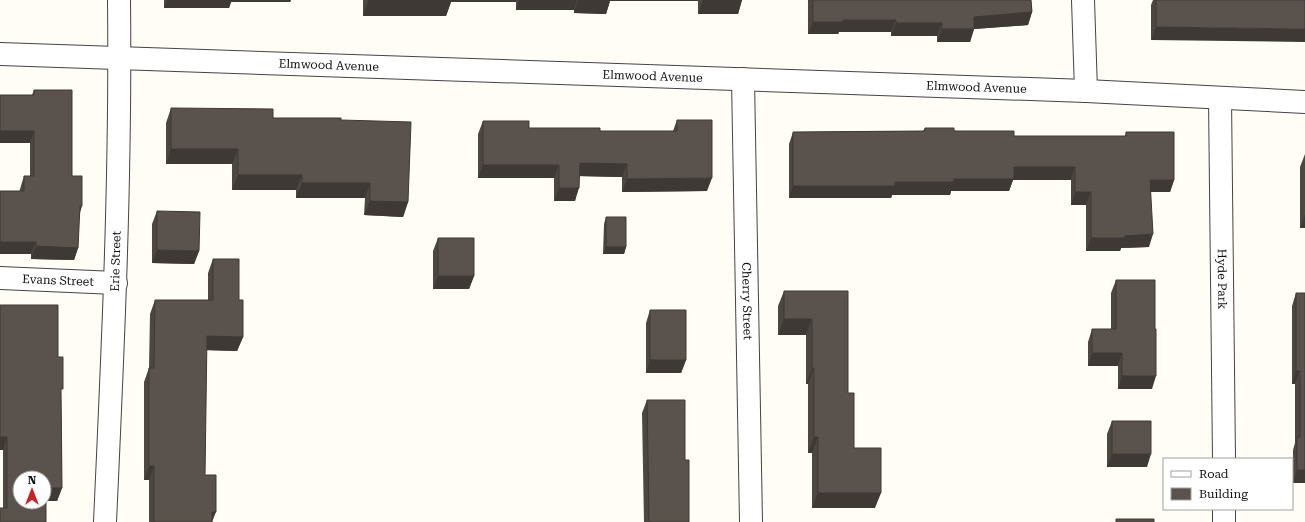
<svg xmlns="http://www.w3.org/2000/svg" width="1305" height="522" viewBox="0 0 1305 522" font-family="'Roboto Serif',serif">
  <rect width="100%" height="100%" fill="#fffdf5"/>
  <g fill="none" stroke-linecap="round" stroke-linejoin="round">
    <defs>
      <g id="minor">
        <path d="M1083,0L1086,91"/>
        <path id="s1" d="M0,54L1086,91L1305,102"/>
        <path id="s2" d="M743,79L751,522"/>
        <path id="s3" d="M1220,98L1224,459"/>
        <path id="s4" d="M0,278L116,283"/>
        <path d="M1224,509V522"/>
        <path id="s5" d="M105,522C113,348 121,174 119,0"/>
      </g>
    </defs>
    <use href="#minor" stroke="#444" stroke-width="24"/>
    <use href="#minor" stroke="#fff" stroke-width="22"/>
  </g>
  <path fill="#4d4742" d="M164,0H291L290,2H231L229,8H164Z
    M363,0H742L738,14H698V1H610L606,14L574,13V10H516V2H451L446,16H363Z
    M808,0H1031L1032,12L1028,25L974,29L970,42H937V36H891V32H839L838,34H808Z
    M1153,0H1305L1151,40V5Z
    M34,90L72,176L79,214L78,248L74,260L31,259V254H0L24,176H30V143H0L32,95Z
    M171,108L273,118L341,120L408,202L403,217L364,215L365,198H296V190H232V164H166V123Z
    M677,120L707,191L622,192V177L579,176L575,201H554V178H478V134L483,121L529,128L600,131H673Z
    M925,128L1014,136H1125L1126,132L1174,180L1170,192H1151L1149,247L1121,248L1120,251H1086V205H1071V180H1013L1009,191H951L950,195H892L891,198H789V144L793,132L923,131Z
    M1305,154V228H1300V167Z
    M157,211L199,251L194,264L152,263V224Z
    M606,217L626,247L624,254H603L604,224Z
    M438,238L474,276L469,289H433V251Z
    M213,259L239,300L243,337L237,351L206,350L205,475L212,522H149V480H144V382L149,368L150,314L155,300H208V273Z
    M1116,280L1152,389H1118V366H1088V342L1092,329H1111V293Z
    M784,291H848V393L854,448L875,508H812V453H808V384H806V335H778V306Z
    M1296,293L1305,483H1293V450L1295,443V384H1292V306Z
    M0,305L58,357L61,394L62,488L57,501H46V522L3,508V450H0Z
    M650,310L686,360L681,373H646V323Z
    M647,400L685,460L689,522H644L642,413Z
    M1112,421L1147,467H1107V434Z"/>
  <path fill="#3f3936" d="M167,0H291L290,2H231L229,8H164Z
    M368,0H516V2H451L446,16H363Z
    M519,0H577L574,10H516Z
    M578,0H698V1H610L606,14L574,13Z
    M703,0H742L738,14H698Z
    M1032,12L1028,25L974,29L970,42H937L942,29L974,17Z
    M843,20H896L891,32H839L838,34H808L813,22Z
    M896,23H942L937,36H891Z
    M1156,27L1305,29V42L1151,40Z
    M0,131H34L30,143H0Z
    M171,149H238L232,164H166Z
    M580,163L627,164L622,177L575,176Z
    M483,165H559L554,178H478Z
    M1014,167H1075L1071,180H1013L1009,191H951L950,195H892L891,198H789L793,186L895,182L954,179Z
    M238,175H302L296,190H232Z
    M712,178L707,191L622,192L627,179Z
    M1150,180H1174L1170,192H1146Z
    M302,183H370L365,198H296Z
    M559,188H579L575,201H554Z
    M1075,192H1091L1086,205H1071Z
    M370,201L408,202L403,217L364,215Z
    M80,206H82L78,219Z
    M1305,215V228H1300Z
    M1153,234L1149,247L1121,248L1120,251H1086L1091,238Z
    M0,242H36L31,254H0Z
    M36,246L78,248L74,260L31,259Z
    M606,247H626L624,254H603Z
    M157,250L199,251L194,264L152,263Z
    M438,276H474L469,289H433Z
    M784,319H812L806,335H778Z
    M207,336L243,337L237,351L201,350Z
    M1092,353H1122L1118,366H1088Z
    M650,360H686L681,373H646Z
    M812,368H814L808,384H806Z
    M1296,371H1300L1295,384H1292Z
    M1122,376H1156L1152,389H1118Z
    M0,437H7L3,450H0Z
    M814,437H818L812,453H808Z
    M1112,454H1151L1147,467H1107Z
    M149,466H154L149,480H144Z
    M1297,470H1305V483H1293Z
    M46,488H62L57,501H44Z
    M818,493H881L875,508H812Z
    M212,512H216L212,522H208Z"/>
  <path fill="#5a524d" stroke="#3f3936" fill-rule="evenodd" d="M813,0H1031L1032,12L974,17V29H942V23H896V20H843V22H813Z
    M1156,0H1305V29L1156,27Z
    M34,90H72V176H82V206H80L78,248L36,246V242H0V191H24V176H34V131H0V95H34Z
    M171,108L273,109V118H341V120L411,122L408,202L370,201V183H302V175H238V149H171Z
    M677,120H712V178L627,179V164L580,163L579,188H559V165H483V121H529V128H600V131H677Z
    M925,128H954V131H1014V136H1126V132H1174V180H1150L1153,234L1125,236V238H1091V192H1075V167H1014V179H954V182H895V186H793V132L925,131Z
    M157,211L200,212L199,251L157,250Z
    M606,217H626V247H606Z
    M438,238H474V276H438Z
    M213,259H239V300H243V337L207,336L205,475H216V512H212V522H154V466H149V368H154L155,300H213Z
    M1116,280H1155V329H1156V376H1122V353H1092V329H1116Z
    M784,291H848V393H854V448H881V493H818V437H814V368H812V319H784Z
    M1296,293H1305V470H1297V437H1300V371H1296Z
    M0,305H58V357H63V389H61L62,488H46V522H0V508H7V437H0ZM20,478H44V502H20Z
    M650,310H686V360H650Z
    M647,400H685V460H689V522H649Z
    M1112,421H1151V454H1112Z
    M1116,519H1154V522H1116Z"/>
  <g text-anchor="middle" stroke-width="4" stroke-linejoin="round" paint-order="stroke">
    <g font-size="12" fill="#111" stroke="#fff">
      <text dy="4" stroke="none"><textPath href="#s1" startOffset="329">Elmwood Avenue</textPath></text>
      <text dy="4" stroke="none"><textPath href="#s1" startOffset="653">Elmwood Avenue</textPath></text>
      <text dy="4" stroke="none"><textPath href="#s1" startOffset="977">Elmwood Avenue</textPath></text>
      <text dy="4" stroke="none"><textPath href="#s5" startOffset="261">Erie Street</textPath></text>
      <text dy="4" stroke="none"><textPath href="#s3" startOffset="181">Hyde Park</textPath></text>
      <text dy="4" stroke="none"><textPath href="#s4" startOffset="58">Evans Street</textPath></text>
      <text dy="4" stroke="none"><textPath href="#s2" startOffset="222">Cherry Street</textPath></text>
    </g>
  </g>
  <rect x="1163" y="458" width="130" height="52" fill="#ffffff" stroke="#a0a0a0"/>
  <rect x="1171" y="471" width="20" height="6" fill="#ffffff" stroke="#a0a0a0"/>
  <text x="1199" y="478" font-size="12" fill="#111111">Road</text>
  <rect x="1171" y="488" width="20" height="12" fill="#5a524d" stroke="#a0a0a0"/>
  <text x="1199" y="498" font-size="12" fill="#111111">Building</text>
  <g transform="translate(32 490)"><circle r="19" fill="#ffffff" stroke="#a0a0a0"/>
  <path d="M0-3L7 15L0 10L-7 15Z" fill="#c92124"/>
  <text y="-6" font-size="11" font-weight="bold" text-anchor="middle" fill="#111111">N</text>
  </g>
</svg>
